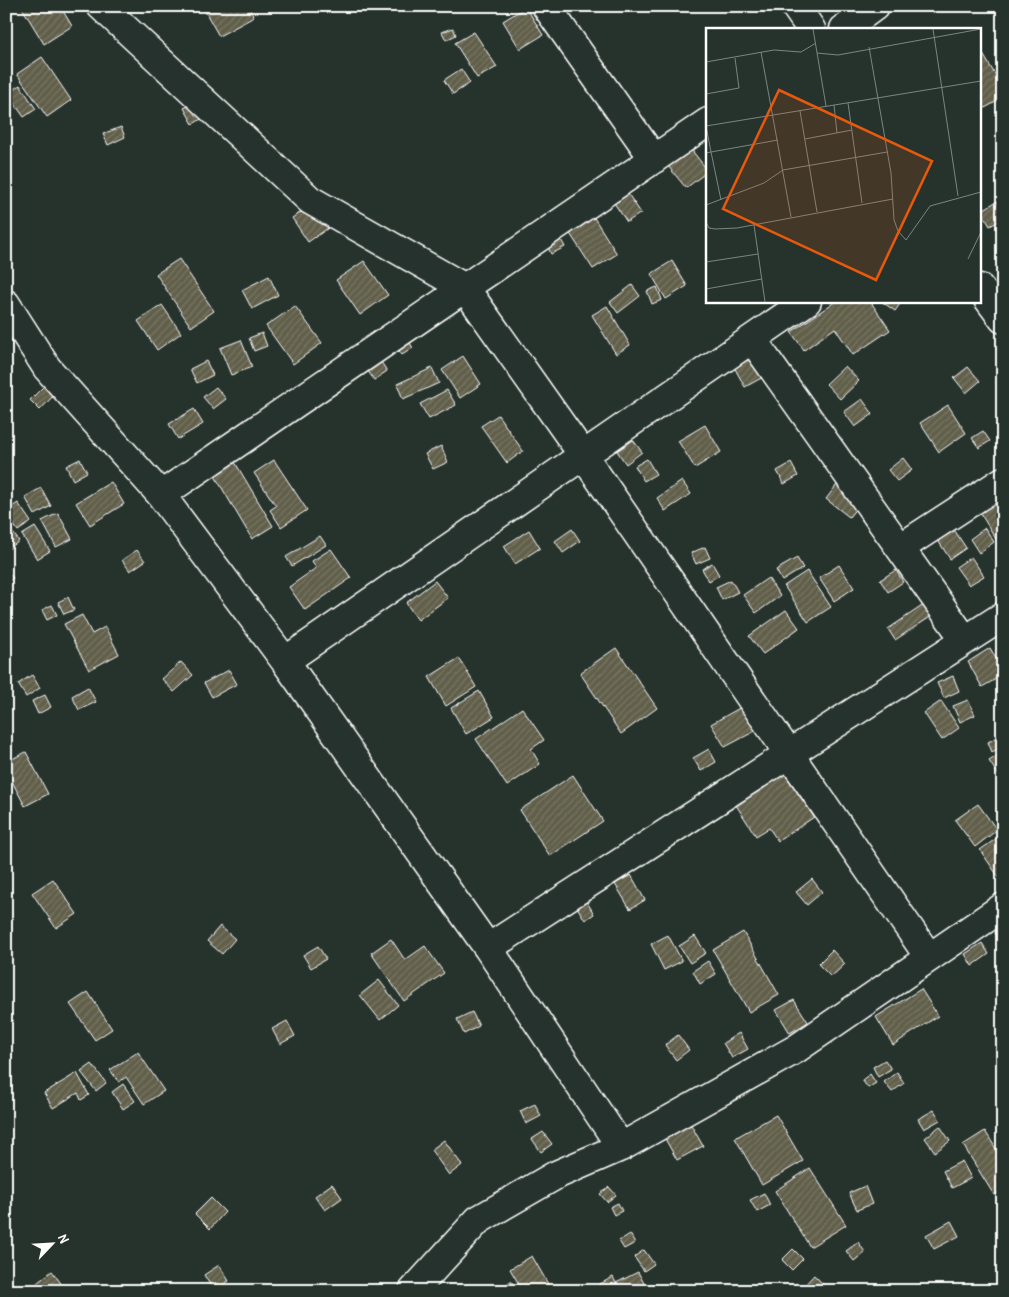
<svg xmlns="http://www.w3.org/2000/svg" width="1009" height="1297" viewBox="0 0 1009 1297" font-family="'Patrick Hand',sans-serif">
  <defs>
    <pattern id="building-hatch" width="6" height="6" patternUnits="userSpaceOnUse" patternTransform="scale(1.25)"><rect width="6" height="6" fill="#615e4a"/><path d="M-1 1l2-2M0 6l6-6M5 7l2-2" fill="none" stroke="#797665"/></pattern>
  </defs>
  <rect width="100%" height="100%" fill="#26332d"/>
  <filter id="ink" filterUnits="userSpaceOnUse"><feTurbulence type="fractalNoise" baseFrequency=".02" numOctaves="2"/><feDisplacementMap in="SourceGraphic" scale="10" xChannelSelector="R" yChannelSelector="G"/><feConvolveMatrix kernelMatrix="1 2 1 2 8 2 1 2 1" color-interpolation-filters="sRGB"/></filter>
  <g filter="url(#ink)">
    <path fill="url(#building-hatch)" stroke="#fff" d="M21,6H60L72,26L44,44Z
      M202,6H248L254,17L219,36Z
      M526,7L543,35L520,49L503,21Z
      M453,28L456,35L446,40L442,32Z
      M474,32L497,67L477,78L455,43Z
      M980,49L1003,88V98L983,109L980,104Z
      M42,57L71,100L47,117L17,74Z
      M461,69L470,83L453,94L444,80Z
      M20,85L36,109L24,117L7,93Z
      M200,100L208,115L193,124L184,108Z
      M121,127L125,137L108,145L103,134Z
      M686,143L708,171L686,188L664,161Z
      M626,191L641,213L627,222L612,200Z
      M318,201L334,224L308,242L292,218Z
      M997,201L1003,210V219L990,226L981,211Z
      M591,213L617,254L593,269L567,229Z
      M558,234L565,247L551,254L545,240Z
      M179,259L214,311L191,327L156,274Z
      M364,261L388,295L360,315L336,280Z
      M672,261L687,286L666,299L651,274Z
      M269,276L278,295L252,309L242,290Z
      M632,285L640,296L618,313L610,302Z
      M657,287L662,300L652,304L647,291Z
      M836,301H870L890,330L853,355L835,328L804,350L791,332Z
      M881,301H902L895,311Z
      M162,305L181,333L157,350L138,321Z
      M295,306L322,343L293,364L266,326Z
      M607,306L630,345L616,354L592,315Z
      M262,333L267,346L254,351L249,338Z
      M407,338L413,348L402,355L395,345Z
      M241,340L252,367L231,375L220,348Z
      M463,356L481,384L460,398L442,370Z
      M754,357L765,376L745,387L734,367Z
      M379,359L387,371L374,380L366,368Z
      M206,361L213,375L197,383L190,369Z
      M845,366L859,381L840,399L826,384Z
      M968,367L980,381L966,393L954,378Z
      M432,368L439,383L403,399L397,384Z
      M44,386L53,396L40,410L30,400Z
      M216,387L226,399L213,409L203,397Z
      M447,390L456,405L429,419L420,404Z
      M862,399L873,414L855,427L844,412Z
      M948,405L966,433L939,452L920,423Z
      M194,409L203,424L178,439L169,424Z
      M498,415L523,451L507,463L481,426Z
      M705,425L721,452L695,468L678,441Z
      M983,431L990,441L979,448L972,438Z
      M633,440L642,452L626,464L617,451Z
      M441,446L448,462L433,469L425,454Z
      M903,458L912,470L897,481L888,470Z
      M80,459L87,472L73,480L66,466Z
      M233,459L273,526L252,539L212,471Z
      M647,459L656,474L644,481L635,466Z
      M274,460L307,510L281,527L270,510L276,506L254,473Z
      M791,463L798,476L784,484L777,471Z
      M682,481L691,494L665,511L657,498Z
      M111,482L124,504L90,525L76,503Z
      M839,482L862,501L849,517L826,499Z
      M41,488L51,506L35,515L25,497Z
      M1003,496V535L996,539L979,511Z
      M18,503L31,522L18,531L6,514V511Z
      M58,513L72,539L56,547L42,521Z
      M6,524L19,541L6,551Z
      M35,527L50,551L37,559L22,535Z
      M953,528L966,548L950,559L937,539Z
      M985,528L994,542L979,553L970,539Z
      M572,529L580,541L563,553L555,541Z
      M529,530L540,548L515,564L504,546Z
      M320,536L326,545L292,566L286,557Z
      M705,547L710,558L696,564L691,553Z
      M331,549L351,578L305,610L289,587L316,568L312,561Z
      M137,550L145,561L130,571L122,560Z
      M971,557L984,576L969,585L956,567Z
      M797,558L803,568L782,581L776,570Z
      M712,563L719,575L709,581L702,569Z
      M839,565L854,588L834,601L819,578Z
      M6,570L13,578L6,583Z
      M896,570L903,582L888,592L880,580Z
      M807,571L831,607L808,622L784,586Z
      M768,578L780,596L756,613L743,595Z
      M731,580L738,592L722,600L716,587Z
      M435,581L448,598L418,620L406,603Z
      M68,597L74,610L64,614L58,602Z
      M928,602L935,614L895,640L888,629Z
      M52,605L57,615L47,620L42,610Z
      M786,610L799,628L763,654L749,636Z
      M82,615L92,634L105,627L119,654L89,670L64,624Z
      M616,648L657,708L621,734L580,673Z
      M990,648L1003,670V675L982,687L968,662Z
      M459,658L476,687L446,706L429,677Z
      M181,662L193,675L174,692L162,679Z
      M229,670L237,684L212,697L204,683Z
      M32,675L40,688L26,697L18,684Z
      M953,676L959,691L944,698L937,683Z
      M88,687L96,702L79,710L72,696Z
      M479,691L494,717L466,734L451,708Z
      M45,695L51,707L38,714L32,701Z
      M968,700L975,715L960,722L953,706Z
      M941,701L959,728L942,740L924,713Z
      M745,705L759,729L725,747L711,724Z
      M522,708L544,740L531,749L540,764L507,786L476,739Z
      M999,736L1003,746L992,752L988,742Z
      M709,749L716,762L701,771L693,758Z
      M26,752L48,794L25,806L6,770V762Z
      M1003,752V782L989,761Z
      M784,773L814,817L778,841L769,828L756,836L736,805Z
      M573,775L603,821L550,856L520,810Z
      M978,804L997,830L975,847L955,820Z
      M1003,834V877L1000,879L980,850Z
      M631,875L645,900L630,909L615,884Z
      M53,879L77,914L56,928L32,893Z
      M812,879L822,892L807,905L796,892Z
      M587,902L594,914L585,920L577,907Z
      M220,926L235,939L222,954L207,941Z
      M1003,927V944L995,933Z
      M743,932L779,995L749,1012L713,950Z
      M668,935L682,961L664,970L651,944Z
      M695,936L706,953L690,963L679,946Z
      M391,939L405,960L425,946L444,973L404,1001L371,953Z
      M982,943L989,954L972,966L965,954Z
      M318,946L326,959L311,968L303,955Z
      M832,950L845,964L831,977L818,964Z
      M708,961L716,974L700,984L693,971Z
      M379,980L398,1005L380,1020L360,995Z
      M921,989L938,1016L893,1045L876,1017Z
      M88,992L112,1029L95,1040L70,1004Z
      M794,1000L808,1022L790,1033L776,1010Z
      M472,1012L479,1026L464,1034L457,1019Z
      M287,1021L295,1036L280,1044L272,1029Z
      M739,1033L748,1049L732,1058L723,1043Z
      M678,1035L689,1050L676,1060L665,1045Z
      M138,1052L164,1091L144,1104L126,1077L119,1082L110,1070Z
      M885,1060L891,1069L878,1077L873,1067Z
      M92,1064L106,1083L96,1091L81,1072Z
      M897,1072L904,1083L892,1092L884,1082Z
      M77,1073L89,1095L81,1100L78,1093L53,1108L44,1093Z
      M870,1074L876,1083L868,1088L862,1080Z
      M123,1084L135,1101L123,1109L112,1092Z
      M535,1104L541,1116L526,1124L520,1111Z
      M934,1110L940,1120L924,1129L918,1119Z
      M776,1115L803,1161L762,1185L735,1138Z
      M690,1123L703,1146L677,1160L664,1137Z
      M940,1126L950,1141L935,1152L925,1138Z
      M985,1131L1003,1160V1190L994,1195L963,1145Z
      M543,1132L552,1144L541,1152L532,1139Z
      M444,1140L462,1165L449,1175L431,1150Z
      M962,1161L971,1178L952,1188L943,1171Z
      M810,1168L846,1225L810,1247L775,1191Z
      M332,1184L342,1198L325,1210L315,1196Z
      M865,1186L872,1204L857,1210L849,1193Z
      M609,1187L616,1195L607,1202L600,1194Z
      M764,1193L770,1205L757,1212L750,1200Z
      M211,1198L225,1212L210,1229L195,1214Z
      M618,1203L622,1211L614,1215L610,1207Z
      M951,1221L959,1236L934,1249L926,1235Z
      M630,1234L635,1243L624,1249L619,1241Z
      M858,1242L865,1252L854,1261L846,1251Z
      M793,1249L803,1259L792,1270L782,1260Z
      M644,1250L654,1264L644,1271L634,1257Z
      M532,1256L552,1291H523L510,1269Z
      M219,1265L229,1281L214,1291L204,1275Z
      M52,1271L65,1289L62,1291H27Z
      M638,1272L648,1291H587L613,1277L616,1283Z
      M814,1275L826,1287L822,1291H802L801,1289Z
      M511,1281L518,1291H496Z"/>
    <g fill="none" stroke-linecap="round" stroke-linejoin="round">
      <defs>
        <path id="minor" d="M101,6L310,200L465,288L583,455L929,957
          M546,6L654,159
          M795,6L811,29
          M844,29L875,6
          M980,288L1003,319
          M6,304L47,368L161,495L285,661L488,948L621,1147
          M752,339L965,640
          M161,495L708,122
          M900,548L1003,481
          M285,661L807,301
          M488,948L1003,616
          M413,1291L478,1220L556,1175L621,1147L796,1049L1003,907"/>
      </defs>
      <use href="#minor" stroke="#fff" stroke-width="31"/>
      <use href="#minor" stroke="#26332d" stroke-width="28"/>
    </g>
  </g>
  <g transform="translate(706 28)">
    <rect width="275" height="275" fill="#26332d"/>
    <path fill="none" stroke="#7d8581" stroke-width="1" d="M107,1L120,78M227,1L252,168M163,19L185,145L188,192L192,203L200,212L224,178L275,164M55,24L85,189M111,25L132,27L275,1M0,34L68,22L95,24L110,15M0,66L33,60L29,30M142,75L156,175M128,77L131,105M94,83L111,184M0,98L275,53M0,98L5,124L72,112M99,111L146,102M0,125L5,124L15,172M0,177L58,155L77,142L181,124M0,194L3,200L9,201L31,200L187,171M48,197L59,274M262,231L275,204M0,234L52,226M0,261L56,251"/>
    <path fill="#e8590c" fill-opacity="0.15" stroke="#e8590c" stroke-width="2.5" d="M73,62L226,133L170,252L17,181Z"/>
    <rect width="275" height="275" fill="none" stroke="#fff" stroke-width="2.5"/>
  </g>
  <rect width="1009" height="1297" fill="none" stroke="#26332d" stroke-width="25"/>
  <rect x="12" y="12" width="984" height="1272" fill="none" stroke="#fff" stroke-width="2" filter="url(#ink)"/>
  <g transform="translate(52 1244) rotate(65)" stroke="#26332d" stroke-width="4" paint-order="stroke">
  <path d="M0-4L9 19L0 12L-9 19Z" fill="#ffffff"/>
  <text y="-8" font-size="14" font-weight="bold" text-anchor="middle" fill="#ffffff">N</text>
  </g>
</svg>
